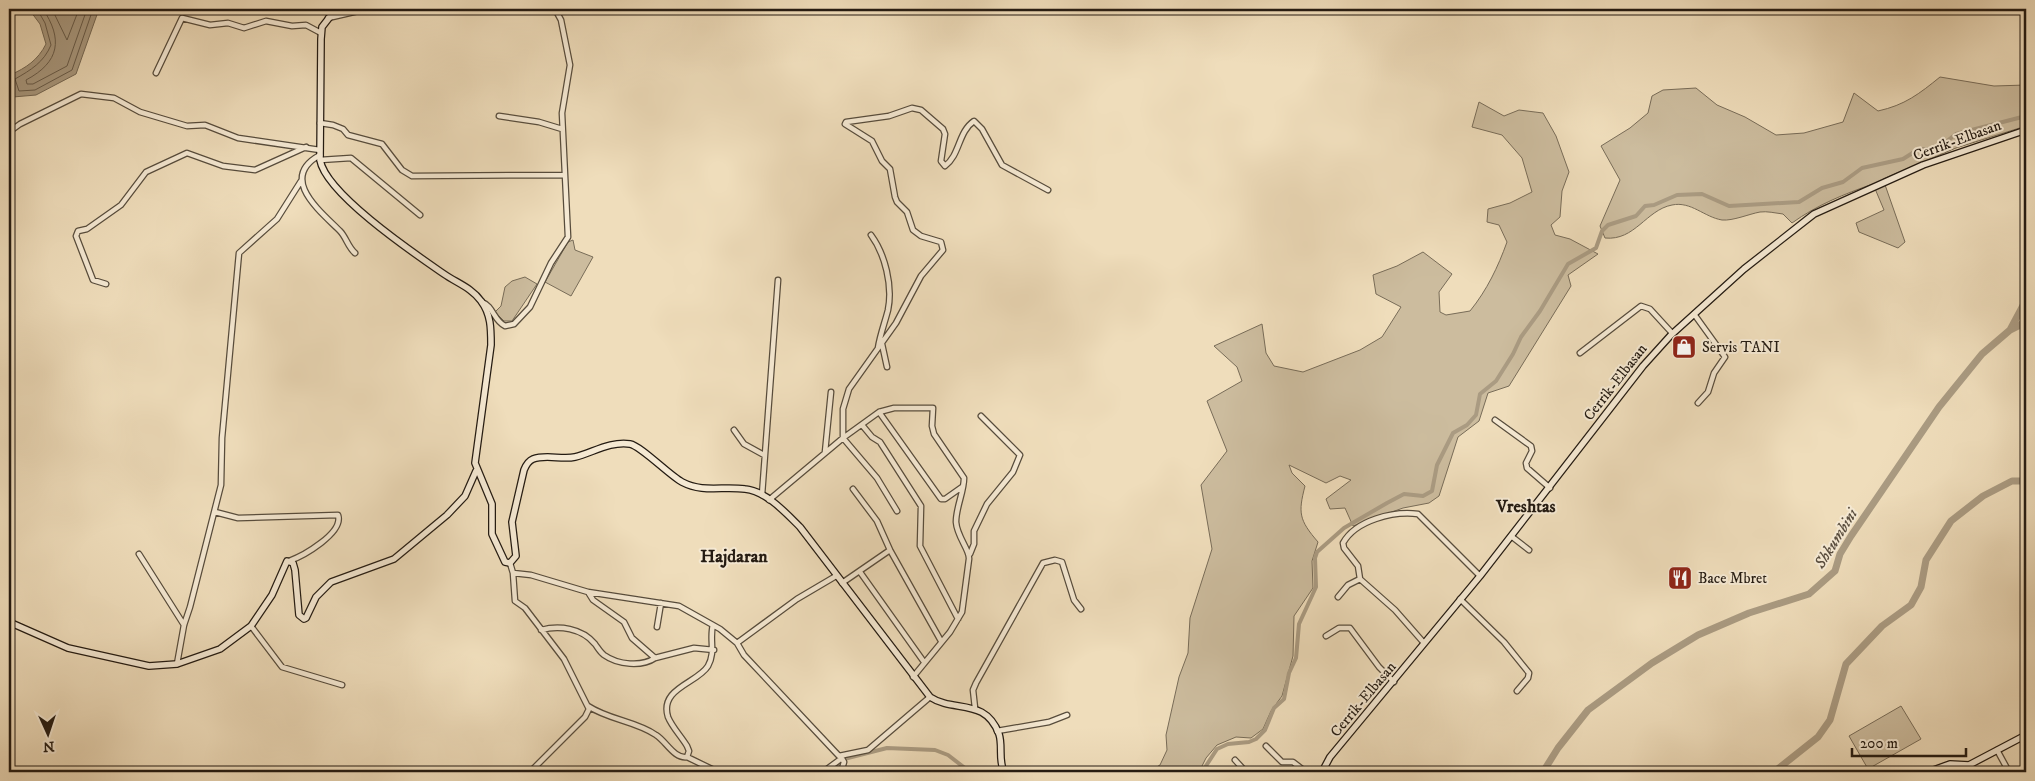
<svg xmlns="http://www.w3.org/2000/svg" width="2035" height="781" viewBox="0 0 2035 781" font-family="'IM FELL DW Pica',serif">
  <rect width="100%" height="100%" fill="#efddbb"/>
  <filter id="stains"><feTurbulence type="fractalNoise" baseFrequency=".004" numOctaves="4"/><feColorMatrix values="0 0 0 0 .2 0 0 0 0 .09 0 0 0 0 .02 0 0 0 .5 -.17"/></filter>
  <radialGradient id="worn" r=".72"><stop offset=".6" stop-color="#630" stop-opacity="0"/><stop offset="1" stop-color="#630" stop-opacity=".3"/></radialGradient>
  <path fill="#ccbc9e" stroke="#786c58" d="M1940,77L1994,86L2026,85V126L1956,148L1883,179L1905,242L1898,248L1859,232L1856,223L1884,210L1873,184C1844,194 1817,205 1792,223L1783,214C1775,213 1767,211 1760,212C1749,214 1733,221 1722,220C1704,217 1691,201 1672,205C1646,210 1635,241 1605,238L1600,226L1620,180L1601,146L1630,128L1648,113L1652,96L1663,90L1696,88L1717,105L1745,117L1776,135L1804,133L1843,122L1854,93L1878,111C1905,105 1919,94 1940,77Z
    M1479,102L1504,116L1519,110L1543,113L1556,136L1569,172L1562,191L1560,217L1551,225L1555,235L1570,239L1598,254L1568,275L1571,286L1509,386L1488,393L1479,421L1458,437L1439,496L1429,503L1403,508L1353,526L1345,508L1330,509L1326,499L1351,480L1340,476L1326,483L1289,465L1292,473L1305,486C1298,513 1299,520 1318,542L1312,561L1313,588L1294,616L1293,656L1282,696L1271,711L1263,729L1251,738L1236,737L1217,745L1206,758L1199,772H1148L1160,765L1167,750L1166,735L1179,677L1188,653L1190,618L1212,549L1201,485L1227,451L1207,401L1242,381L1237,367L1214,346L1262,324L1266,353L1274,366L1303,372L1360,350L1382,337L1401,307L1376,294L1373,275L1397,266L1423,252L1452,274L1439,292L1440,312L1446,315L1470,311C1487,290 1498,267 1507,242L1499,225L1487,222L1488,209L1510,203L1532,192L1522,158L1502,135L1472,127Z
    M573,240L575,250L593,257L571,296L545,282L568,242Z
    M525,277L537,284L512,321H504L495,312L501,306L505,287L512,281Z
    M1901,706L1921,739L1868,769L1849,736Z"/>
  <path fill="#aa9b82" stroke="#746855" d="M32,9H99L76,74L36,95L13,97L10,75C26,68 38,60 46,44L40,24L31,12Z"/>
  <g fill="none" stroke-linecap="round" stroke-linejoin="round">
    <path stroke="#675b4a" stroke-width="1" d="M37,9L45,23L51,45C44,62 31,70 15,79L19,91L35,90L72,70L93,9
      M43,9C63,39 60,62 26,80L27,84H33L67,66L87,9
      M52,9L67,40L79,9"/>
    <path stroke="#aa9b82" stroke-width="4" d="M834,772L840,760L887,748L935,750L948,755L970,772
      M1202,772L1217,749L1228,744L1249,742L1256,739L1265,730L1274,708L1284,699L1289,673L1296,658L1299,624L1316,587L1315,558L1317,552L1344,528L1387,503L1404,494L1423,496L1432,491L1437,465L1453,433L1467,425L1476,415L1480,394L1496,381L1513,354L1521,337L1540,311L1568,264L1596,248L1602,231L1608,225L1636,216L1645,206L1654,205L1677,195L1702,194L1729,206L1799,202L1822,188L1843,182L1862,168L1903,159L1919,149H1931L1942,145L1956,134L2026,116"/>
    <path stroke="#aa9b82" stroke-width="7" d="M2010,330L2026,322
      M1543,772L1558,748L1588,710L1652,663L1698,635L1749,613L1809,594L1835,571L1840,554L1851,536L1939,407L1982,354L2010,330L2026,300
      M1774,772L1818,737L1830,720L1846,664L1882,626L1911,605L1921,587L1926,560L1951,521L1983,496L2012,481H2026"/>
    <defs>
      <path id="street" d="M328,18L367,9
        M156,73L182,18L210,25L228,23L244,28L266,21L292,26L306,25L321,33
        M499,116L539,122L562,129
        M320,123L333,125L343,129L348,135L382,144L402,170L412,176L564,175
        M9,132L20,124L81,94L114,98L140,112L187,126L205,125L238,138L320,150
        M320,155C278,178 320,211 340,231C346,237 348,247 355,253
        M320,160L351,158L420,215
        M871,235C885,254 893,286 888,310C885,322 880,335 878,348
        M106,284L93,280L76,236L78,231L87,229L121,205L146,172L187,153L223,166L255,170L306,147
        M482,302C493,306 494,321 505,326L514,324L530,307L551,263L568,237L562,113L570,65L561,20L555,9
        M1694,314L1725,357L1714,373L1708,392L1698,403
        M882,344L887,367
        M1580,353L1641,306L1650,309L1672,333
        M879,412L941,499H945L962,487
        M1495,420L1531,446L1532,451L1526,463L1527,468L1550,488
        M862,425L872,437L880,442L921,506L920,546L958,619
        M734,430L744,444L764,455
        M825,452L831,392
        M853,489L877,521L890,550
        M762,495L778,280
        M769,500L843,438L879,412L894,408H933L932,426L934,434L964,478C964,492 956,507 956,522C957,537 970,550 969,559L962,612L950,632L913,677
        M897,511L877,478L843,438V409L849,389L896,323L921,276L943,250L941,242L921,236L913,230L907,212L897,202L895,197L890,169L882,161L872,141L845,124L846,122L889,116L912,108L921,110L943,129L945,134L941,161L945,166C960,155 958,132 974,121L982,129L1002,165L1048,190
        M215,512L238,518L338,515C344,533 303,556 289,561
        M1511,536L1529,550
        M139,554L184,625
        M970,554L974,544V531L987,504L1013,472L1020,455L981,416
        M510,563L513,573L515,601L525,608L564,659L589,709L585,717L530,772
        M860,572L924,662
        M513,573L531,575L588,592L593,600L624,622L632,638L655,658L694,648L714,650
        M842,583L890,550L941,641
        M588,592L679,606L720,629L737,643L744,655L839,756L868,750L930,697
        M1338,597L1348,585L1360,579
        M1460,599L1504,642L1529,673L1528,678L1517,691
        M251,626L282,667L342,685
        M657,627L661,603
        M541,630C559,625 582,628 595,644C598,648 600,652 604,655C618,665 642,667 655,658
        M1326,636L1339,628H1350L1379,667L1394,682
        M737,643L797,599L836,576
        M1424,643L1395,610L1360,579L1358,566L1344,548L1343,543C1356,520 1393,511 1418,514L1480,576
        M177,664L184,625L190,607L221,485L222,438L239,253L277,219L301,181
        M588,706C609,720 636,721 656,735C666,741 674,759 687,757L689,751L687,746C681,736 672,727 668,717C659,688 698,683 708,666C716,652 709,639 713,625
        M975,708L973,690L976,683L1043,563L1055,560L1062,562L1074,600L1081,609
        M997,731L1049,722L1067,715
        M1266,746L1282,762H1293L1306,772
        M1997,750L2009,772
        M687,757L718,772
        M1235,760L1246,772
        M1969,765L1973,772
        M823,772L842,758
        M841,772L844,762L841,757"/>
      <path id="secondary" d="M336,9L322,27L321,39L320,160C326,194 415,254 444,274C457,283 472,288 481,301C491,314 491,329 491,345L475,463L492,504V534L505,562L510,563L516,556L512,522L524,470C526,465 528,461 533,459C546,454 562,460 575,457C592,453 610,441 630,444C641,446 669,475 682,482C703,493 722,486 745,489C766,491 786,513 800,527L930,697C954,713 985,697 999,734C1003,746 998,760 1004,772
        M9,622L68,648L149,666L177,664L220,649L251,626L272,595L287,561L293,563L295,570L299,615L304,619L306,618L316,597L331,582L394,559L447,515L465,496L476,471
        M1322,772L1330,757L1480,576L1643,366L1671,335L1744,269L1814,214L1923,165L2026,130
        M1928,772L1950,764L1969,765L2026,735"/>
    </defs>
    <use href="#street" stroke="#574c3c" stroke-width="7"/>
    <use href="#secondary" stroke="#241b12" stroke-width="8"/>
    <use href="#street" stroke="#f5e9d3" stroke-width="4.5"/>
    <use href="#secondary" stroke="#f5e9d3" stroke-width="5.5"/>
  </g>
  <defs>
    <symbol id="shop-square" viewBox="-11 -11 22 22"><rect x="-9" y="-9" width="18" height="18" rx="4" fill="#8f2418" stroke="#f5e9d3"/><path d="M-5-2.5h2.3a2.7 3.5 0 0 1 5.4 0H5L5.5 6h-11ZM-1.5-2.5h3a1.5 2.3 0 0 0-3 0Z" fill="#fff"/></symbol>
    <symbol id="restaurant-square" viewBox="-11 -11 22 22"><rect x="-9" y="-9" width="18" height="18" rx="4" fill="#8f2418" stroke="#f5e9d3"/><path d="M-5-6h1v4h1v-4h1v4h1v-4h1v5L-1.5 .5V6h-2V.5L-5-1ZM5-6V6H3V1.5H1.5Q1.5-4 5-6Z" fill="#fff"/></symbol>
  </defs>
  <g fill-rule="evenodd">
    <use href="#shop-square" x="1670" y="333" width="28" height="28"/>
    <use href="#restaurant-square" x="1666" y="564" width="28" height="28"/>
  </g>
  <g text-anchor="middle" stroke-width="4" stroke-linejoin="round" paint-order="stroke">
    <g font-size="15" fill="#241b12" stroke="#f5e9d3">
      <text transform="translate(1957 140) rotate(-20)" y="5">Cerrik-Elbasan</text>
      <text transform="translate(1615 382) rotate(-52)" y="5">Cerrik-Elbasan</text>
      <text transform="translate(1363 699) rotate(-50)" y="5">Cerrik-Elbasan</text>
    </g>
    <g font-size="15" fill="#241b12" stroke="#f5e9d3" text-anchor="start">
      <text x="1702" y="352">Servis TANI</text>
      <text x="1698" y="583">Bace Mbret</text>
    </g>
    <g font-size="16" font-style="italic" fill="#5a4e3f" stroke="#f5e9d3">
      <text transform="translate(1835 538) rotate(-58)" y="6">Shkumbini</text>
    </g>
    <g font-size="18" font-weight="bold" fill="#241b12" stroke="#f5e9d3">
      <text x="1526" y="512">Vreshtas</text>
      <text x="734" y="562">Hajdaran</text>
    </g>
  </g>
  <rect width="2035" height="781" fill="none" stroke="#efddbb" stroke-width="30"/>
  <rect x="10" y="10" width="2015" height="761" fill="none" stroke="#241b12" stroke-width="2.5"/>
  <rect x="15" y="15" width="2005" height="751" fill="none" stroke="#241b12"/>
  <g transform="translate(48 734) rotate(177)" stroke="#f5e9d3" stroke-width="4" paint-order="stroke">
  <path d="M0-4L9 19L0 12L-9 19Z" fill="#241b12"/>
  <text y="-8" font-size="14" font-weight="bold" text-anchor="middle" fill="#241b12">N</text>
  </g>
  <path d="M1852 748v8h114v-8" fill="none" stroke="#241b12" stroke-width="2.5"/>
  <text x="1860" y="748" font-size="15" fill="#241b12" stroke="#f5e9d3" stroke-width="4" paint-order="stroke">200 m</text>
  <rect width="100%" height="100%" filter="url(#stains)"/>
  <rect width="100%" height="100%" fill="url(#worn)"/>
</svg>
